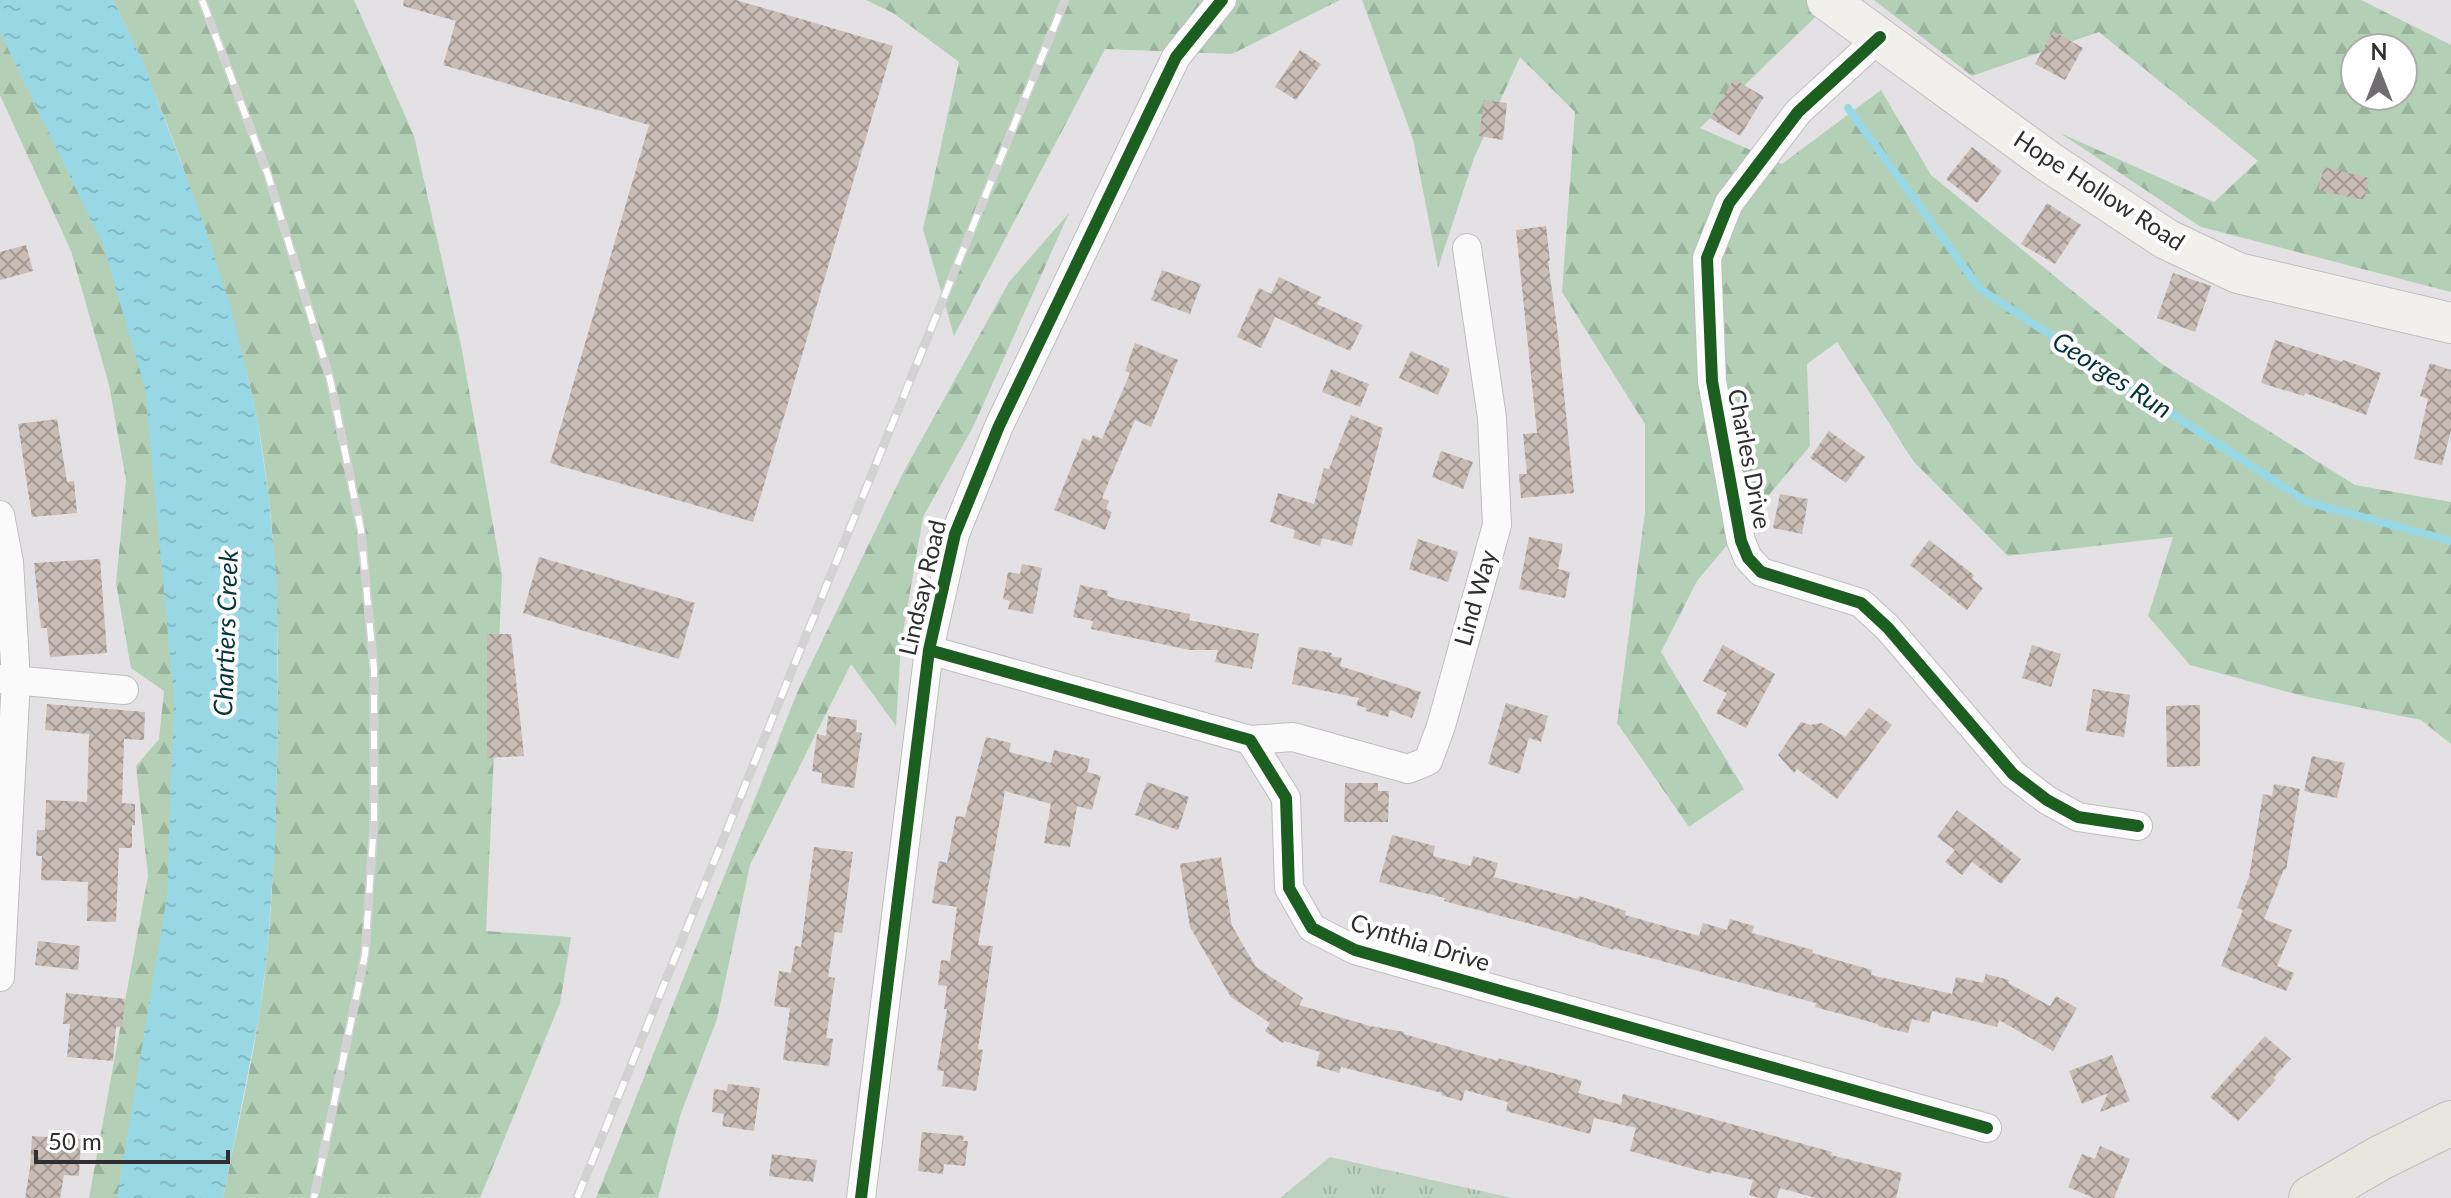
<svg xmlns="http://www.w3.org/2000/svg" width="2451" height="1198" viewBox="0 0 2451 1198" font-family="Lato,sans-serif">
  <defs>
    <pattern id="forest-firs" width="22" height="20" patternUnits="userSpaceOnUse" patternTransform="scale(2)"><rect width="22" height="20" fill="#b3d0b6"/><path d="M5 1l3.5 6h-7zM16 11l3.5 6h-7z" fill="#9ab39d"/></pattern>
    <pattern id="park-tufts" width="24" height="20" patternUnits="userSpaceOnUse" patternTransform="scale(2)"><rect width="24" height="20" fill="#bcd2bf"/><path d="M3 7l-1-3M5 7V3M7 7l1-3M15 17l-1-3M17 17v-4M19 17l1-3" fill="none" stroke="#a2b5a4"/></pattern>
    <pattern id="water-ripples" width="26" height="14" patternUnits="userSpaceOnUse" patternTransform="scale(2)"><rect width="26" height="14" fill="#98d8e5"/><path d="M2 4q2-2 4 0t4 0M15 11q2-2 4 0t4 0" fill="none" stroke="#83bac5"/></pattern>
    <pattern id="building-cross-hatch" width="8" height="8" patternUnits="userSpaceOnUse" patternTransform="scale(2)"><rect width="8" height="8" fill="#c8bcb5"/><path d="M0 0l8 8M0 8l8-8" fill="none" stroke="#a39994"/></pattern>
  </defs>
  <rect width="100%" height="100%" fill="#e4e1e4"/>
  <path fill="url(#forest-firs)" fill-rule="evenodd" d="M0,0L127,260L178,516L193,771L124,1198H89L148,876L136,766L159,739L164,691L131,668L116,583L126,480L109,385L71,251L0,95Z
    M113,0H354L414,136L461,345L502,575L486,931L571,937L560,1003L480,1198H223C239,1118 259,1037 267,955C273,892 275,828 277,764C280,646 278,529 256,413C250,381 239,349 230,318C200,209 163,102 113,0Z
    M866,0H1340L1232,54L1105,49L954,336L923,229L959,62L893,13Z
    M1362,0H1833L1700,128L1782,164L1881,90L1931,175L2162,364L2355,485L2451,502V744L2421,720L2303,696L2190,665L2148,616L2173,537L2008,556L1914,462L1837,342L1807,364L1810,446L1697,581L1661,652L1744,789L1689,827L1617,723L1645,512V424L1562,292L1575,112L1520,57L1474,158L1438,268L1413,139Z
    M1874,0H2361L2451,45V292L2201,227L2060,133L2214,202L2258,161L2099,32L1972,76ZM2355,48H2403V96H2355Z
    M1069,213L973,427L923,517L901,644L896,726L851,664L750,865L717,1019L681,1113L658,1198H596L797,693L904,471L1009,282Z"/>
  <path fill="url(#park-tufts)" d="M1330,1157L1512,1198H1280Z"/>
  <path fill="url(#water-ripples)" d="M0,0H113L143,62L207,232L231,309L256,411L268,492L277,583L278,720L275,844L267,955L259,1017L223,1198H117L167,896L174,698L145,388L103,245L0,32Z"/>
  <g fill="none" stroke-linecap="round" stroke-linejoin="round">
    <path stroke="#98d8e5" stroke-width="8" d="M1848,108L1980,289L2307,502L2451,541"/>
  </g>
  <path fill="url(#building-cross-hatch)" d="M404,0H736L893,46L753,522L550,463L649,125L443,65L456,21L403,6Z
    M2053,31L2083,48L2065,80L2035,64Z
    M1300,50L1321,64L1296,100L1275,87Z
    M1734,79L1764,97L1740,136L1710,118Z
    M1484,100L1507,103L1503,140L1479,136Z
    M1972,147L2002,171L1977,203L1946,179Z
    M2324,167L2369,178L2364,200L2318,190Z
    M2047,203L2081,225L2055,264L2021,244Z
    M1546,226L1550,261H1548L1558,335L1574,493L1521,498L1519,474H1527L1523,434L1537,433L1516,230Z
    M26,245L33,271L0,280V252Z
    M1162,270L1201,284L1190,314L1151,300Z
    M2173,273L2211,286L2195,332L2157,318Z
    M1279,277L1321,297L1317,304L1363,325L1350,351L1275,317L1261,348L1237,337L1259,288L1271,294Z
    M2275,340L2342,362L2343,360L2381,373L2366,415L2305,393L2304,396L2261,383Z
    M1135,343L1178,360L1151,427L1135,420L1102,498L1109,501L1106,509L1112,512L1105,530L1054,510L1083,438L1090,441L1093,435L1102,439L1130,373L1125,371Z
    M1411,351L1450,369L1438,395L1399,378Z
    M2430,363L2451,370V431L2442,465L2414,459L2428,399L2420,396Z
    M1331,369L1369,384L1360,407L1322,392Z
    M1351,415L1383,428L1352,546L1322,538L1320,546L1293,538L1295,530L1270,522L1278,493L1314,504L1324,468L1329,469Z
    M57,419L67,482L74,481L77,513L32,517L18,424Z
    M1829,431L1865,457L1846,483L1810,458Z
    M1441,451L1473,462L1463,489L1432,477Z
    M1780,494L1808,499L1802,534L1773,528Z
    M1529,537L1563,544L1558,569L1570,572L1565,598L1519,589Z
    M1418,539L1458,552L1448,582L1409,569Z
    M1929,540L1974,575L1972,579L1983,588L1967,610L1910,565Z
    M539,557L695,603L679,659L523,613Z
    M100,559L107,653L50,657L47,628H41L34,563Z
    M1022,564L1042,568L1033,614L1008,609L1010,601L1003,599L1008,572L1020,574Z
    M1080,585L1108,591L1107,596L1117,599L1190,614L1189,620L1259,634L1252,669L1215,662L1218,650H1190L1091,629L1093,621L1073,617Z
    M487,634H511L524,756L487,758Z
    M1723,645L1775,674L1746,728L1716,713L1727,693L1703,681Z
    M2032,645L2061,654L2051,687L2022,678Z
    M1299,647L1332,653L1331,656L1342,658L1340,666L1421,692L1412,718L1390,710L1388,717L1366,711L1367,708L1356,705L1359,698L1292,684Z
    M2093,689L2130,695L2124,737L2086,731Z
    M1506,703L1548,716L1541,742L1529,738L1519,774L1488,764Z
    M47,704L145,712L144,740L124,739L122,803L135,804V825H132V848H119L116,922L87,921L88,882L41,880L42,856H36L37,830H45L46,800L87,802L89,734L45,730Z
    M2200,705V766L2167,767L2166,706Z
    M1869,708L1892,725L1837,799L1797,769L1794,773L1778,755L1801,722L1810,725L1822,723L1845,737Z
    M828,716L857,720L856,732L862,733L854,788L821,783L822,773L812,771L817,734L826,736Z
    M986,737L1011,743L1009,752L1051,763L1054,750L1090,759L1087,772L1101,776L1092,810L1077,806L1070,847L1044,843L1051,804L1005,791L978,945L993,946L978,1049L983,1050L976,1091L942,1086L944,1071L937,1070L947,1009H944L947,986L938,985L941,960L950,961L957,907L932,903L939,861L947,863L956,816L965,817Z
    M2312,756L2345,763L2337,798L2304,791Z
    M1147,782L1189,797L1178,830L1135,815Z
    M1345,783H1378V791H1389L1388,822H1344Z
    M2274,784L2300,789L2286,870L2284,869L2264,919L2292,930L2277,966L2294,973L2286,991L2221,966L2243,910L2237,908L2249,877L2263,794L2272,796Z
    M1957,810L2021,859L2001,884L1972,862L1962,875L1945,862L1955,850L1937,837Z
    M1392,835L1435,846L1433,856L1471,866L1473,856L1498,863L1494,877L1578,899L1579,896L1626,911L1625,915L1699,936L1703,923L1727,930L1730,919L1754,926L1752,933L1813,950L1812,953L1872,970L1871,975L1952,994L1956,977L1983,983L1986,974L2009,980L2008,983L2050,1006L2056,996L2077,1008L2053,1051L1999,1020L1997,1027L1932,1011L1929,1023L1912,1019L1908,1033L1878,1026V1024L1815,1007L1816,1003L1614,948V950L1553,930L1444,901L1445,898L1379,882Z
    M814,847L853,852L842,933L835,932L828,977L835,978L826,1038L833,1039L829,1066L783,1060L790,1008L774,1006L779,971L791,973L795,946L801,947Z
    M1221,857L1232,926L1256,967L1303,998L1299,1005L1370,1026L1404,1032V1034L1498,1061V1058L1582,1081L1578,1093L1621,1105L1623,1094L1832,1152L1831,1155L1902,1173L1896,1198H1816L1780,1188L1777,1198H1760L1749,1195L1753,1180L1712,1171L1711,1174L1630,1151L1636,1128L1594,1118L1590,1134L1506,1111L1508,1102L1465,1090L1462,1101L1441,1095L1442,1093L1341,1067L1339,1073L1316,1066L1320,1052L1284,1041L1283,1043L1265,1031L1270,1023L1231,997L1190,927L1180,864Z
    M38,941L80,946L78,970L35,965Z
    M66,993L125,999L122,1027H116L113,1061L67,1057L70,1024H63Z
    M2265,1036L2291,1059L2273,1078L2276,1080L2238,1121L2210,1097Z
    M2112,1055L2130,1101L2100,1112L2108,1093L2082,1104L2069,1071Z
    M728,1084L760,1088L754,1131L722,1126L724,1114L712,1112L714,1089L727,1091Z
    M922,1132L964,1136L963,1141H968L965,1166L944,1164L943,1174L918,1171Z
    M32,1136L81,1139L79,1176L64,1175L60,1198H25L30,1168Z
    M2100,1146L2130,1159L2114,1198H2094L2068,1187L2082,1154L2095,1159Z
    M772,1154L817,1160L813,1182L769,1176Z"/>
  <g fill="none" stroke-linecap="round" stroke-linejoin="round">
    <defs>
      <path id="street" d="M1880,37L1798,112L1729,203L1707,258L1712,381L1741,541L1748,558L1761,572L1861,603L1888,628L2013,774L2047,800L2078,817L2138,826
        M0,515L9,562L16,680L0,977
        M929,650L1250,740L1286,798L1289,888L1312,928L1355,950L1987,1128
        M0,679L124,690
        M1250,740L1293,737L1408,769L1428,761L1441,726L1497,525L1492,418L1467,248
        M861,1198L929,650L955,534L999,426L1176,57L1222,0"/>
      <path id="secondary" d="M1827,0L2049,162L2166,239L2238,273L2451,323"/>
      <path id="primary" d="M2311,1198L2380,1158L2451,1123"/>
    </defs>
    <use href="#street" stroke="#c0bec0" stroke-width="30"/>
    <use href="#secondary" stroke="#c0bec0" stroke-width="42"/>
    <use href="#primary" stroke="#c0bfc0" stroke-width="46"/>
    <use href="#street" stroke="#fbfafb" stroke-width="28"/>
    <use href="#secondary" stroke="#f2f0ed" stroke-width="40"/>
    <use href="#primary" stroke="#e9e6df" stroke-width="44"/>
    <defs>
      <path id="rail" d="M202,0L268,175L330,379L361,530L374,670V822L365,955L314,1198
        M577,1198L1065,0"/>
    </defs>
    <use href="#rail" stroke="#d3d2d3" stroke-width="9"/>
    <use href="#rail" stroke="#fff" stroke-width="6" stroke-dasharray="18" stroke-linecap="butt"/>
    <defs>
      <path id="cycleway" d="M1880,37L1798,112L1729,203L1707,258L1712,381L1741,541L1748,558L1761,572L1861,603L1888,628L2013,774L2047,800L2078,817L2138,826
        M929,650L1250,740L1286,798L1289,888L1312,928L1355,950L1987,1128
        M861,1198L929,650L955,534L999,426L1176,57L1222,0"/>
    </defs>
    <use href="#cycleway" stroke="#fff" stroke-width="17"/>
    <use href="#cycleway" stroke="#1b5e20" stroke-width="12"/>
  </g>
  <g text-anchor="middle" stroke-width="8" stroke-linejoin="round" paint-order="stroke">
    <g font-size="24" fill="#302e30" stroke="#fff">
      <text transform="translate(2099 191) rotate(33)" y="8">Hope Hollow Road</text>
      <text transform="translate(1749 459) rotate(79)" y="8">Charles Drive</text>
      <text transform="translate(923 588) rotate(-77)" y="8">Lindsay Road</text>
      <text transform="translate(1476 598) rotate(-74)" y="8">Lind Way</text>
      <text transform="translate(1420 943) rotate(17)" y="8">Cynthia Drive</text>
    </g>
    <g font-size="26" font-style="italic" fill="#06343c" stroke="#fff">
      <text transform="translate(2112 375) rotate(33)" y="9">Georges Run</text>
      <text transform="translate(226 633) rotate(-88)" y="9">Chartiers Creek</text>
    </g>
  </g>
  <g transform="translate(2379 72)"><circle r="38" fill="#ffffff" stroke="#acabac" stroke-width="2"/>
  <path d="M0-6L14 30L0 20L-14 30Z" fill="#6f6d6f"/>
  <text y="-12" font-size="22" font-weight="bold" text-anchor="middle" fill="#302e30">N</text>
  </g>
  <path d="M36 1150v12h192v-12" fill="none" stroke="#302e30" stroke-width="4"/>
  <text x="48" y="1150" font-size="24" fill="#302e30" stroke="#ffffff" stroke-width="6" paint-order="stroke">50 m</text>
</svg>
